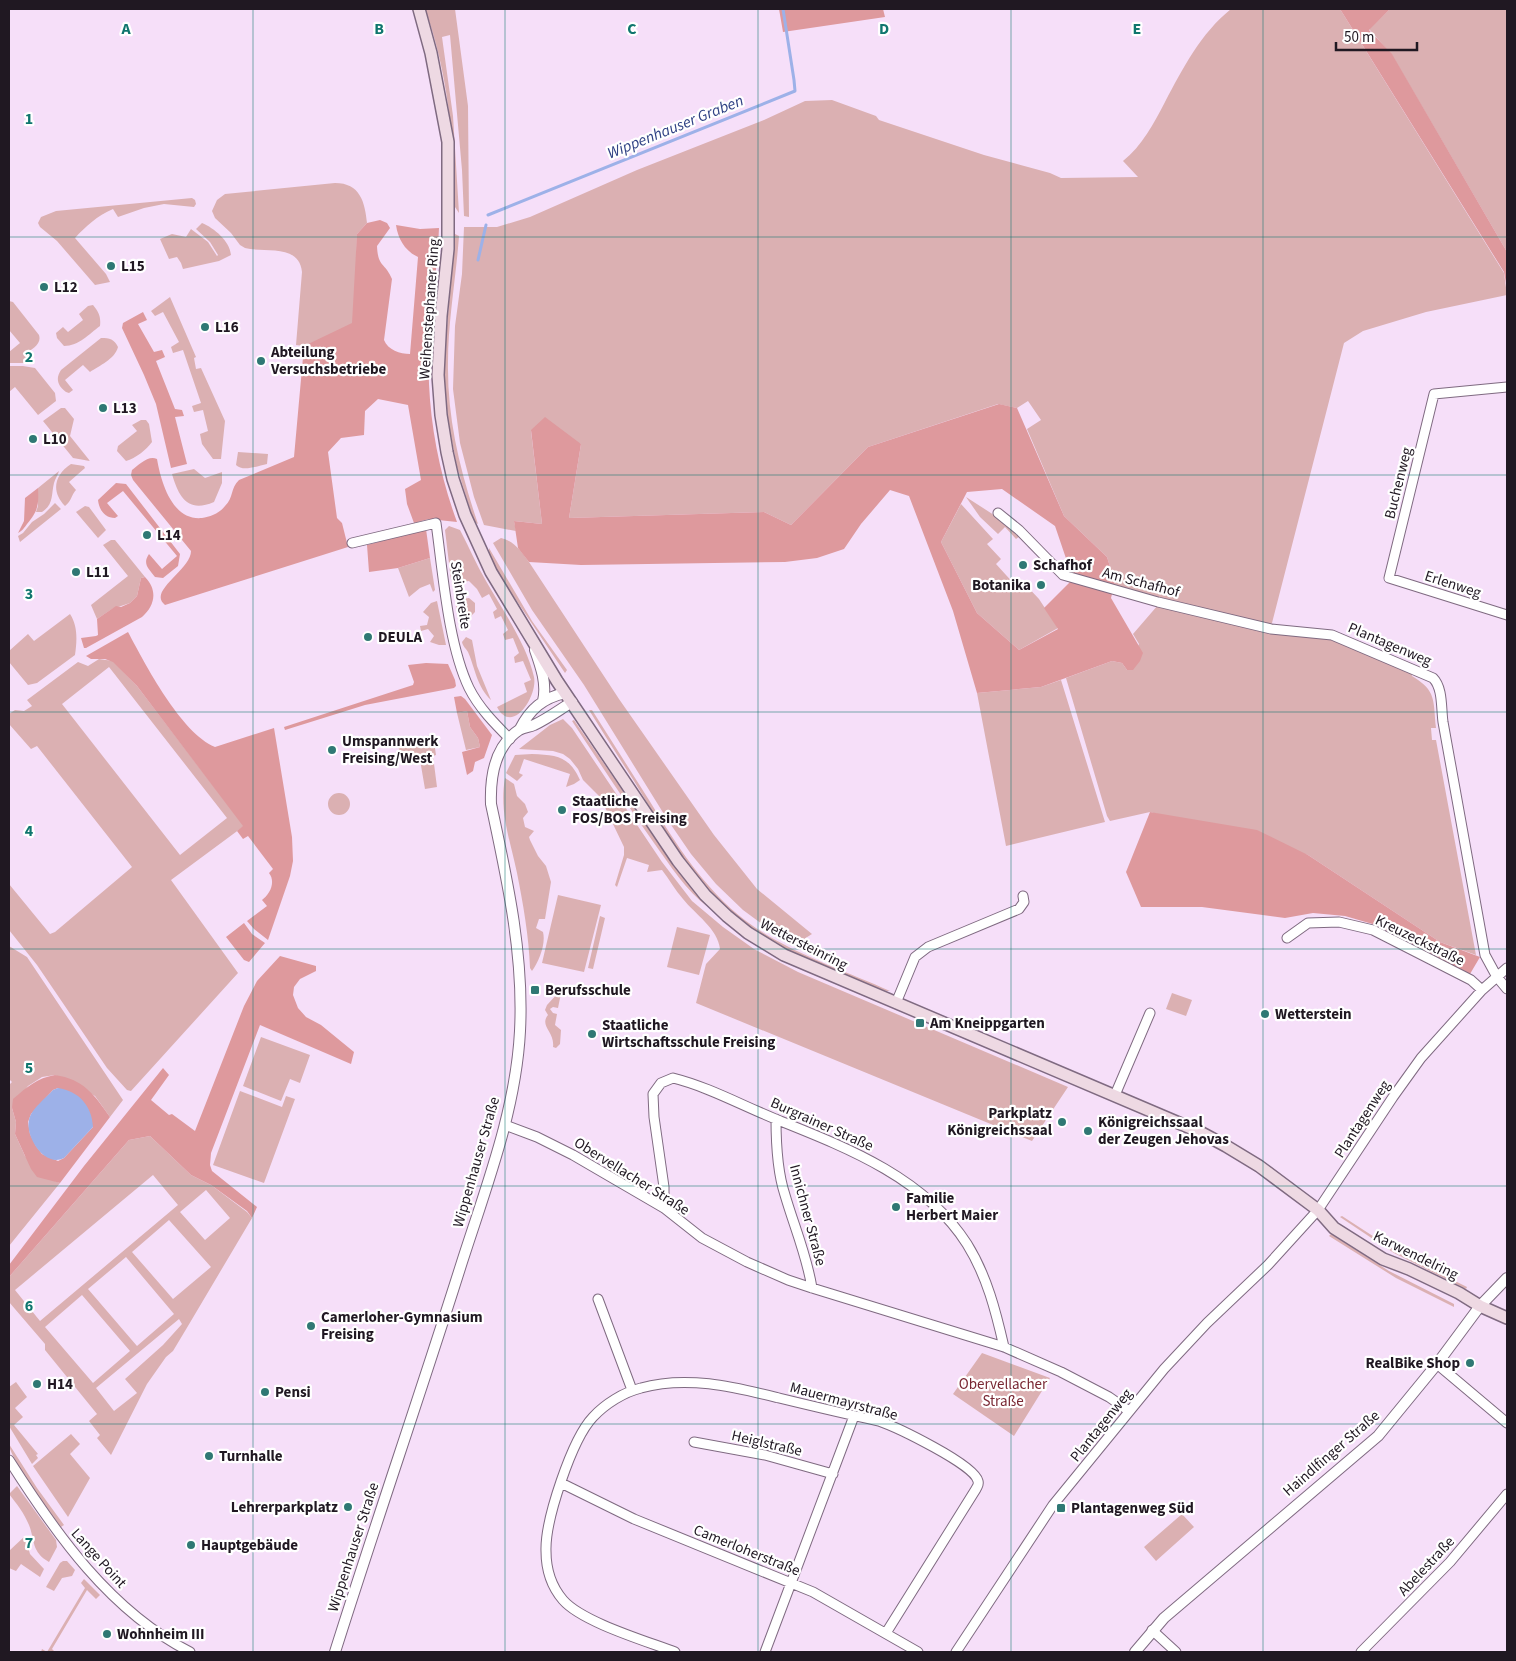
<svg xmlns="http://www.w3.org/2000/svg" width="1516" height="1661" viewBox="0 0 1516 1661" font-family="'Source Sans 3',sans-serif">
  <rect width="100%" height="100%" fill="#f6dff9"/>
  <path fill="#dbb0b2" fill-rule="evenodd" d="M425,9H455L468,106L469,217L464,216L462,170L450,35L442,37L453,116L459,213L455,207C454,140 448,72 425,9Z
    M1231,9H1340L1504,273L1507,295L1426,312L1363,331L1344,343L1272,623L1268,626L1114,585L1115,582L1107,557L1064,516L1027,429L1041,420L1028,401L1017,408L998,404L868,447L791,525L764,512L569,518L581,444L531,431L542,524L514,521L516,531L484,525L474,497L460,443L453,389L455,326L462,274L464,227H497L530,217L637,170L764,120L805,101L832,100L876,116L879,120L984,155L1050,173L1061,178L1138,177L1123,161C1142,146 1154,123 1165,102C1183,68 1201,33 1231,9Z
    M1390,9H1507V252L1392,55L1369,29Z
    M335,183C360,183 365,202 367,223L357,234L355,326L304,346L296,345L302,272C299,243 264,253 245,248L240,245L231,233L215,218L212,211L217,200L225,194Z
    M192,198L195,200L196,204L194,207L164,204L144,208L118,217L113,209C97,216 86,226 75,238L106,274L110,282L95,285L57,241L40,227L38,223L41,217L56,211Z
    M202,223C214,228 230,241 231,255L219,261L183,269L181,263L177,257L169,259L160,239L172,234L186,237L191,229L208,242L217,256L218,255L210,242L196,229Z
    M455,234L459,236C456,278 448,321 448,362C447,418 460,471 478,524L474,522L457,467L448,420L445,387V349Z
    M170,297L196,357L194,358L196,369L201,368L225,421L221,459H213L202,444L200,434L208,431L203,410L194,412L192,406L201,403L183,350L173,353L171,347L179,342L163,312L155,316L151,311Z
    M9,301L13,302L39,335C42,344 32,349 25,354L31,363H9V352L20,343L9,330Z
    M93,305C99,312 101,317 100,326C89,334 79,346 64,346L57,338L56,333L63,327L68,332L83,320L79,314L88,306Z
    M101,338C110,338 114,339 118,347C115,359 99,366 90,372L83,365L65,380L73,390L69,393L66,392C58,386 55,379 61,370Z
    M9,366H23L35,368L55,393L56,401L38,415L15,387L9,392Z
    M61,408H65L74,419L70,436L90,461L73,458L43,421Z
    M141,420H146L149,424L152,442C146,450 136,458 126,461L117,451L118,446L137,431L132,425Z
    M238,452L268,454L267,464C257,466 243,472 236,465Z
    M71,464L84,466L85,468L69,482L76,490C71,495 72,501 65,506C51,492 54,475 71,464Z
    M194,469L205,478L222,472V483L214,502C188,513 179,498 172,474Z
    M59,471C58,475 55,479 54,483C51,495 54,504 42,512H36L38,506V488Z
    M966,497L1011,526L1020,536L1016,539L1005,527L998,534L980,517Z
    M55,503L61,509L20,542L18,536L23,533L32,522L44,514Z
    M961,504L993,539L987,544L1001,559L996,564L1016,586L1022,581L1039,599L1058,628L1019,650L977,613L941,542Z
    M85,506L89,507L106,530L98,538L76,512Z
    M449,526L460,530C469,547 476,564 486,581C502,609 527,645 534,677C538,696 512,736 497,707L527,692L524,683L531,680L523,661L515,663L514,657L519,653L513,638L505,640L503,634L508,630L501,616L495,619L493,612L497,609L489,594L482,598L477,589L469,581L456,583L451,580L445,530Z
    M501,538C514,541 521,551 529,562L619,699L714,835L757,889L812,934L804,939L803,947L762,924L743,910L716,884L691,854L667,819L584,685L532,610L493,543Z
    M111,540H115L145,577L141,578L137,596L130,603L112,609L97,619L91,605L128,576L103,545Z
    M489,548L532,621L567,670L565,673L504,582L489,555Z
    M430,558L435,590L433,592L430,584L420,588L409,597L398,568Z
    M469,598L475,603V612L466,621L462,622L459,621L456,605L462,599Z
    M437,601L446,645H439L430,642L434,636L428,629L421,631L420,626L427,625L429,617L423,612L431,603Z
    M1158,605L1268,633H1285L1329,639L1411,671L1412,676C1437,691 1433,700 1436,728H1431L1432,740H1436L1476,955L1440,942L1308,855L1150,812L1110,821L1107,816L1066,678L1112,661L1122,663L1127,670L1139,644L1133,634Z
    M70,614C78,626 77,641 75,655L37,683L28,685L9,662V651L28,634L34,641Z
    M466,637L472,640L477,666L491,700C477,687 475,668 468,652C466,648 463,647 462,642Z
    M99,659L113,661L137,686L244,826L171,880L238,973L131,1091L127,1090L107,1068L37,965L9,930V884L50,934L55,932L132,867L37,746L31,749L9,724V714L15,710L24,711L32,706L27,700L78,662L88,666ZM109,667L227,818L180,855L62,704Z
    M1061,680L1105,822L1006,846L977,693L1041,687Z
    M589,710H592C611,740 630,770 649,800C676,844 704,889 746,921C785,951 845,971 890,991H886C841,973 792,957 752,929C699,891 667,836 634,781C619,758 604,734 589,710Z
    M467,711L470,727L478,738L480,747L466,750L457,713Z
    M563,719L572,728L662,862L692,901L723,927L754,949L798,972L1068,1087L1032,1141L696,1003L706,964L720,949C718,929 695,914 683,899C675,890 669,879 662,870L647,872L649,865L627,858L617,887L615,885L624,855V847L600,797L583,780L578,769L570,759L563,754L553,751L519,749L550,725Z
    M574,720L673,864L708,907C686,891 670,865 654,843C626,803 599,762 572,721Z
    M433,735L436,755L433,756L437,787L425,789L419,754L400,757L398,743L404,742V740Z
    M532,754C557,755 569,756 580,780L574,784L566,787L570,774L524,759L519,773L523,775L517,781L506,773L515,755Z
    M505,778L514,784L517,796L525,804L528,812L523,818L525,827L534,831L529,837L530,840L538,856L546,866L551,882L545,919H539L536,928L543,932C546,944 539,961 532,971L530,968C529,937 523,903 517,873C510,839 499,812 505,778Z
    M328 804a11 11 0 1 1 22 0a11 11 0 1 1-22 0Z
    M558,895L601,905L584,972L542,963Z
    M600,916L605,918L593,969L588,968Z
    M677,927L710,935L699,975L667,967Z
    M9,946L27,957L123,1100L110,1117L95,1096L55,1075L42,1077L28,1086L12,1108L16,1122L15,1134L25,1156L52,1180L60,1183L9,1246V1085L12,1082L9,1079Z
    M559,992L561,993L558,1008L553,1007L550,1009L553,1013L557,1014L555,1025L561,1030L560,1044L556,1048L553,1047C555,1032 539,1026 548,1015L545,1010L547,1005Z
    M1172,993L1192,1000L1186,1016L1166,1009Z
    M261,1037L310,1055L300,1083L290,1079L281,1101L243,1086Z
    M240,1091L282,1107L286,1096L295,1099L264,1183L213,1165Z
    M150,1136L191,1175L211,1185L247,1212L252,1218L188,1326L173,1351L166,1357L147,1384L111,1455L97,1438L100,1435L89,1421L97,1414L45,1350V1344L9,1302V1277L129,1140ZM153,1175L178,1205L40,1321L15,1290ZM206,1190L230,1218L205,1240L180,1212ZM169,1220L211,1267L173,1299L132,1252ZM126,1257L174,1314L137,1346L88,1289ZM82,1295L130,1351L93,1383L45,1327ZM179,1319L182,1324L163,1345L125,1379L137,1393L114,1411L96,1388Z
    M1342,1216L1399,1253L1467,1287L1466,1289L1394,1253L1340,1217Z
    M1331,1234L1389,1271L1454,1304V1307L1396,1278L1329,1236Z
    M982,1353L1050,1378L1014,1436L953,1394Z
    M16,1382L27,1397L15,1408L23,1417L14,1425L38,1454L36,1455L38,1458L32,1464L9,1426V1387Z
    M71,1434L80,1444L70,1454L90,1478L68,1517L33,1466Z
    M9,1444L37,1488L64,1525L61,1527C51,1513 9,1458 9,1444Z
    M17,1486L56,1540L57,1547L49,1562C31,1552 35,1540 29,1525C24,1513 17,1504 9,1494Z
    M1182,1514L1194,1527L1156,1561L1144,1547Z
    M25,1536L30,1554L44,1569L40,1577L21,1564L16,1571L9,1568V1551Z
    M63,1561H67L75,1570L72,1576L62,1578L54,1591L46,1587L60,1563Z
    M84,1579L100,1595L96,1599L87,1590L52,1649L54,1651L52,1652H41L42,1649L47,1652L85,1588L81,1583Z"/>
  <path fill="#de999d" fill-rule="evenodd" d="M779,9H883L885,17L783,32Z
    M1340,9H1390L1369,30L1392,54L1507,252V289L1504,272Z
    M380,220L387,223L390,228L377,246C378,268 385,262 392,279L384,340C388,350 400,354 410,354L418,257C405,251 398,239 396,225L420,229L439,228C437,279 427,332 429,384C431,430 441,479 457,522L429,519L414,523L407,504L405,489L421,480L408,405L378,399L365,411L364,435L341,438L328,452L337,518L342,523L348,547L165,605C147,591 191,570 191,551L133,480L131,475L132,470C139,465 148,455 157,459C161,482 172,521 202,518C210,517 220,513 225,506C234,497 230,489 239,480L294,457L304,346L352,323L357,234L367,223Z
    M143,312L147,320L138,324L154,352L162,350L165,357L156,361L175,409L182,410L184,416L175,417L187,464L171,468L156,404L144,375L122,328L123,323Z
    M999,404L1017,408L1064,516L1107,557L1115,582L1111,598L1143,653L1140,661L1133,670H1127L1122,663L1112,661L1041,687L977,693L953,611L909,496L890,490L861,524L844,549L817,558L785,562L581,565L529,562L518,548L514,521L542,524L531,430L545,417L581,444L569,518L764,512L791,525L868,447ZM1002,489L1055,526L1073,579L1044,608L1058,629L1019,650L977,613L941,542L967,492Z
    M116,483L126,484L180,554L178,566L163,578L155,577C149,569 142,564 149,554L162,569L177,556L123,491L107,503L118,516L115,518C105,518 99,510 98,500Z
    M38,488C39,505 38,511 27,524C24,528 23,530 18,533L24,521L25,498Z
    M426,529L430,558L398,568L369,572L367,545Z
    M145,577C158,590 155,606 142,617L86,648H84L81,638L96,636L98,635L97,619L116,606L121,607L130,603L137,596L141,578Z
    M128,632C145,664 181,733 215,747L274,728L292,837L293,861L290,876L268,940L254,929L247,921L267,906L262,900C270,894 276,882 269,873L273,869L248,836L243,839L237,831L243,826L137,686L113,662L105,659H91L86,656Z
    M426,663L448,664L455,680L456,686L454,688L365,705L285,730L284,727L413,685L414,682L408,665Z
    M461,696L465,699L492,735L484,758L475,762L473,771L467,775L462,752L480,747L478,738L470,727L467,711L457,713L454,697Z
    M1150,812L1257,830L1308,855L1440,942L1480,957L1470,974L1376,925L1345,916L1313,913L1285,918L1202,907H1141L1126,872Z
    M244,923L252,934L265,943L249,962L244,960L226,937Z
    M280,956L316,966V971L300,979L294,987L293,995L298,1008L306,1017L321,1025L354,1052L351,1064L260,1025L211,1153L210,1165L212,1171L257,1207L252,1218L247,1211L211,1185L191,1175L150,1136L129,1140L9,1277V1265L84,1166L163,1068L169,1075L151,1100L169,1115L172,1114L195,1131L244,1006L257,981Z
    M55,1075C83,1079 94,1094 110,1117L60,1183L37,1177L31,1169L15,1134L16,1122L12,1108L13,1099C27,1087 37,1078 55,1075ZM58,1088L93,1127L64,1158L58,1161L42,1154L36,1146L30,1134L28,1122L31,1114L53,1090Z"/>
  <path fill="#9db1e8" d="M58,1088C79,1091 92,1106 93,1127L64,1158C45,1168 25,1137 29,1120C31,1109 46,1098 53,1090Z"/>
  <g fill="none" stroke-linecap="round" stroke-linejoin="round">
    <path stroke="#9db1e8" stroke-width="3" d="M488,215L795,91L794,80L783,9
      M478,260L486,225"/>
    <defs>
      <path id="minor" d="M1507,387L1434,394L1389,578L1507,615
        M998,513L1019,530L1063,575L1158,602L1271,629L1332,635L1433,678C1443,688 1441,708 1443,722L1485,955L1497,977L1507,989
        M352,543L436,523C443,573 448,644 469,688C479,708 495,724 510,739
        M1287,938L1308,923L1339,922L1373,930L1471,980L1482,990
        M896,1003L915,957L928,947L1019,909L1024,902L1023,896
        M1115,1095L1150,1013
        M776,1119C776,1144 777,1171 785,1195C794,1226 807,1256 812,1288
        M505,1125L537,1137L573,1155L664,1208L702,1238L747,1262L788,1280L812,1288L1004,1347L1061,1372L1109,1397L1129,1411
        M664,1208V1187L654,1117L653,1094L661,1083L673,1078C709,1087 743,1106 778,1120C848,1148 925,1178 967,1244C987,1276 996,1312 1004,1347
        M598,1299L632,1390
        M1437,1364L1507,1423
        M694,1442L765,1455L833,1474
        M9,1460C56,1534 110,1611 190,1652
        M561,1483L634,1519L813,1592L918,1652
        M1152,1630L1176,1652
        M675,1652C646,1641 582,1622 563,1600C551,1586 546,1569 546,1551C545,1520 572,1439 593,1417C605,1404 624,1392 641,1388C687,1375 734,1387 779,1398C812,1406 845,1414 879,1421C896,1427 974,1464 978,1481C979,1485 978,1485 976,1489L886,1633
        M765,1652L854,1416
        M956,1652L1053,1505L1164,1369L1207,1323L1268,1265L1318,1210L1393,1097L1421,1058L1482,990L1507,968
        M1361,1652L1450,1562L1507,1494"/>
      <path id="tertiary" d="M535,650C541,667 547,684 543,701
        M520,729C530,709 543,698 565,693
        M335,1652C376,1522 421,1392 462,1262C486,1187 516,1110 520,1031C524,954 507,879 491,804C490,777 495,746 519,730C524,727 530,727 534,725C547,719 559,710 572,702
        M1135,1652L1164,1618L1378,1436L1437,1364L1480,1306L1507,1278"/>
      <path id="secondary" d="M419,9L431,53L448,142V249L441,316L438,375L441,415L447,452L453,479L465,515L491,572L557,681L678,861L705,895L727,916L748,933L784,955L1200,1132L1226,1146L1259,1166L1318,1210L1334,1228L1383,1259L1409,1269L1459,1293L1480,1306L1507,1318"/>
    </defs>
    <use href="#minor" stroke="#7f6a81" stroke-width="11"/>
    <use href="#tertiary" stroke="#7f6a81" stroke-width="12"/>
    <use href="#secondary" stroke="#7f6a81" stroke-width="14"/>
    <use href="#minor" stroke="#fff" stroke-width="9"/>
    <use href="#tertiary" stroke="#fff" stroke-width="10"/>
    <use href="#secondary" stroke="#eed9e3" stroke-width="11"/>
  </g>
  <path fill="none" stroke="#0f766e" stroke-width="1" stroke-opacity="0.55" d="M253,9V1652M505,9V1652M758,9V1652M1011,9V1652M1263,9V1652M9,237H1507M9,475H1507M9,712H1507M9,949H1507M9,1186H1507M9,1424H1507"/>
  <g fill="#2f7874" stroke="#fff" stroke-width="2">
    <circle cx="111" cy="266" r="5"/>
    <circle cx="44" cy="287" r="5"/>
    <circle cx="205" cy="327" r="5"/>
    <circle cx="261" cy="361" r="5"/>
    <circle cx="103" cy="408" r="5"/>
    <circle cx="33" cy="439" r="5"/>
    <circle cx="147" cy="535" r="5"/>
    <circle cx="1023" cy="565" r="5"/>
    <circle cx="76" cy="572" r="5"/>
    <circle cx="1041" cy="585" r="5"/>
    <circle cx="368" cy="637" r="5"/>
    <circle cx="332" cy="750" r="5"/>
    <circle cx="562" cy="810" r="5"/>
    <rect x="530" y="985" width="10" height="10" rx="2.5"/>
    <circle cx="1265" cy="1014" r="5"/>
    <rect x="915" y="1018" width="10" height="10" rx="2.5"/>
    <circle cx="592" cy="1034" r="5"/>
    <circle cx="1062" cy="1122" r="5"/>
    <circle cx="1088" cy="1131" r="5"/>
    <circle cx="896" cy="1207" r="5"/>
    <circle cx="311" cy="1326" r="5"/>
    <circle cx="1470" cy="1363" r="5"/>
    <circle cx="37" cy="1384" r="5"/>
    <circle cx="265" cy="1392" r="5"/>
    <circle cx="209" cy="1456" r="5"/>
    <circle cx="348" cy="1507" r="5"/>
    <rect x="1056" y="1503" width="10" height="10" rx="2.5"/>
    <circle cx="191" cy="1545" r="5"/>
    <circle cx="107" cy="1634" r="5"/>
  </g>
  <g text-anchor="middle" stroke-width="4.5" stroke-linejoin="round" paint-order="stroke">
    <g font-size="15" font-weight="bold" fill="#201822" stroke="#fff" text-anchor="start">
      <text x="121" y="271">L15</text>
      <text x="54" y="292">L12</text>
      <text x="215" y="332">L16</text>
      <text x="271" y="357">Abteilung<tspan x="271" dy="17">Versuchsbetriebe</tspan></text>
      <text x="113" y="413">L13</text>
      <text x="43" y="444">L10</text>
      <text x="157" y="540">L14</text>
      <text x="1033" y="570">Schafhof</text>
      <text x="86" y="577">L11</text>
      <text x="1031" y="590" text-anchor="end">Botanika</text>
      <text x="378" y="642">DEULA</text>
      <text x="342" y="746">Umspannwerk<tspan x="342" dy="17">Freising/West</tspan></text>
      <text x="572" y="806">Staatliche<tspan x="572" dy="17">FOS/BOS Freising</tspan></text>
      <text x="545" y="995">Berufsschule</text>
      <text x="1275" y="1019">Wetterstein</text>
      <text x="930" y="1028">Am Kneippgarten</text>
      <text x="602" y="1030">Staatliche<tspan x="602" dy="17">Wirtschaftsschule Freising</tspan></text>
      <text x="1052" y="1118" text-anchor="end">Parkplatz<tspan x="1052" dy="17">Königreichssaal</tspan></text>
      <text x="1098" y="1127">Königreichssaal<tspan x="1098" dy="17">der Zeugen Jehovas</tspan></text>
      <text x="906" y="1203">Familie<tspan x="906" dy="17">Herbert Maier</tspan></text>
      <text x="321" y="1322">Camerloher-Gymnasium<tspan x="321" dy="17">Freising</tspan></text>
      <text x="1460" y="1368" text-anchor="end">RealBike Shop</text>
      <text x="47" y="1389">H14</text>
      <text x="275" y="1397">Pensi</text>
      <text x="219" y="1461">Turnhalle</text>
      <text x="338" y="1512" text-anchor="end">Lehrerparkplatz</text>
      <text x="1071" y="1513">Plantagenweg Süd</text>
      <text x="201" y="1550">Hauptgebäude</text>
      <text x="117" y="1639">Wohnheim III</text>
    </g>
    <g font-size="15" fill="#201822" stroke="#fff">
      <text transform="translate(429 309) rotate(-86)" y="5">Weihenstephaner Ring</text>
      <text transform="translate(1398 483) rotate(-76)" y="5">Buchenweg</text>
      <text transform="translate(1141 582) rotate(15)" y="5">Am Schafhof</text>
      <text transform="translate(1453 584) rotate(18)" y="5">Erlenweg</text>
      <text transform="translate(461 595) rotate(81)" y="5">Steinbreite</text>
      <text transform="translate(1390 644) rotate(23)" y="5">Plantagenweg</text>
      <text transform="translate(1420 940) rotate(26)" y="5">Kreuzeckstraße</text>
      <text transform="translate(804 944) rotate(27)" y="5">Wettersteinring</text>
      <text transform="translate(1362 1119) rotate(-57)" y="5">Plantagenweg</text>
      <text transform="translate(822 1124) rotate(24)" y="5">Burgrainer Straße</text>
      <text transform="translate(476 1162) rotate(-74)" y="5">Wippenhauser Straße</text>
      <text transform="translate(632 1176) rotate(32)" y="5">Obervellacher Straße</text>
      <text transform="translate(808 1215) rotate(75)" y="5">Innichner Straße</text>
      <text transform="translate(1416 1255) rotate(26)" y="5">Karwendelring</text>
      <text transform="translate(844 1401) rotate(15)" y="5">Mauermayrstraße</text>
      <text transform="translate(1101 1425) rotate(-51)" y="5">Plantagenweg</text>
      <text transform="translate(767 1443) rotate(13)" y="5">Heiglstraße</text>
      <text transform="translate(1331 1453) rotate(-41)" y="5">Haindlfinger Straße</text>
      <text transform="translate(353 1547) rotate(-72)" y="5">Wippenhauser Straße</text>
      <text transform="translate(747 1550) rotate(22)" y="5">Camerloherstraße</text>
      <text transform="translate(99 1558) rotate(48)" y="5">Lange Point</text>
      <text transform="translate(1426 1566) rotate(-47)" y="5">Abelestraße</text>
    </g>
    <g font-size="15" fill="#792733" stroke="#fff">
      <text x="1003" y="1389">Obervellacher<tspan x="1003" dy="17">Straße</tspan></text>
    </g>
    <g font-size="16" font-style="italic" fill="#304284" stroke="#fff">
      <text transform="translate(675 126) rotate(-22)" y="6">Wippenhauser Graben</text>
    </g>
  </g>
  <g font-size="16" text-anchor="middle" font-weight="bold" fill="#0f766e" stroke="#fff" stroke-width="4.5" stroke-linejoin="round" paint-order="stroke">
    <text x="126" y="34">A</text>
    <text x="379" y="34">B</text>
    <text x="632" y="34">C</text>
    <text x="884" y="34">D</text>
    <text x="1137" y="34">E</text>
    <text x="29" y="124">1</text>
    <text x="29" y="362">2</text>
    <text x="29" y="599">3</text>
    <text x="29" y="836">4</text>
    <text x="29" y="1073">5</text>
    <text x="29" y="1311">6</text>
    <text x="29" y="1548">7</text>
  </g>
  <rect width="1516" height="1661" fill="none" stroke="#201822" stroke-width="20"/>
  <path d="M1336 42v8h81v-8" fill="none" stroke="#201822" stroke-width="2.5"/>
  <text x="1344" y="42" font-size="15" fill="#201822" stroke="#ffffff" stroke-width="4" paint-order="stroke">50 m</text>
</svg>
